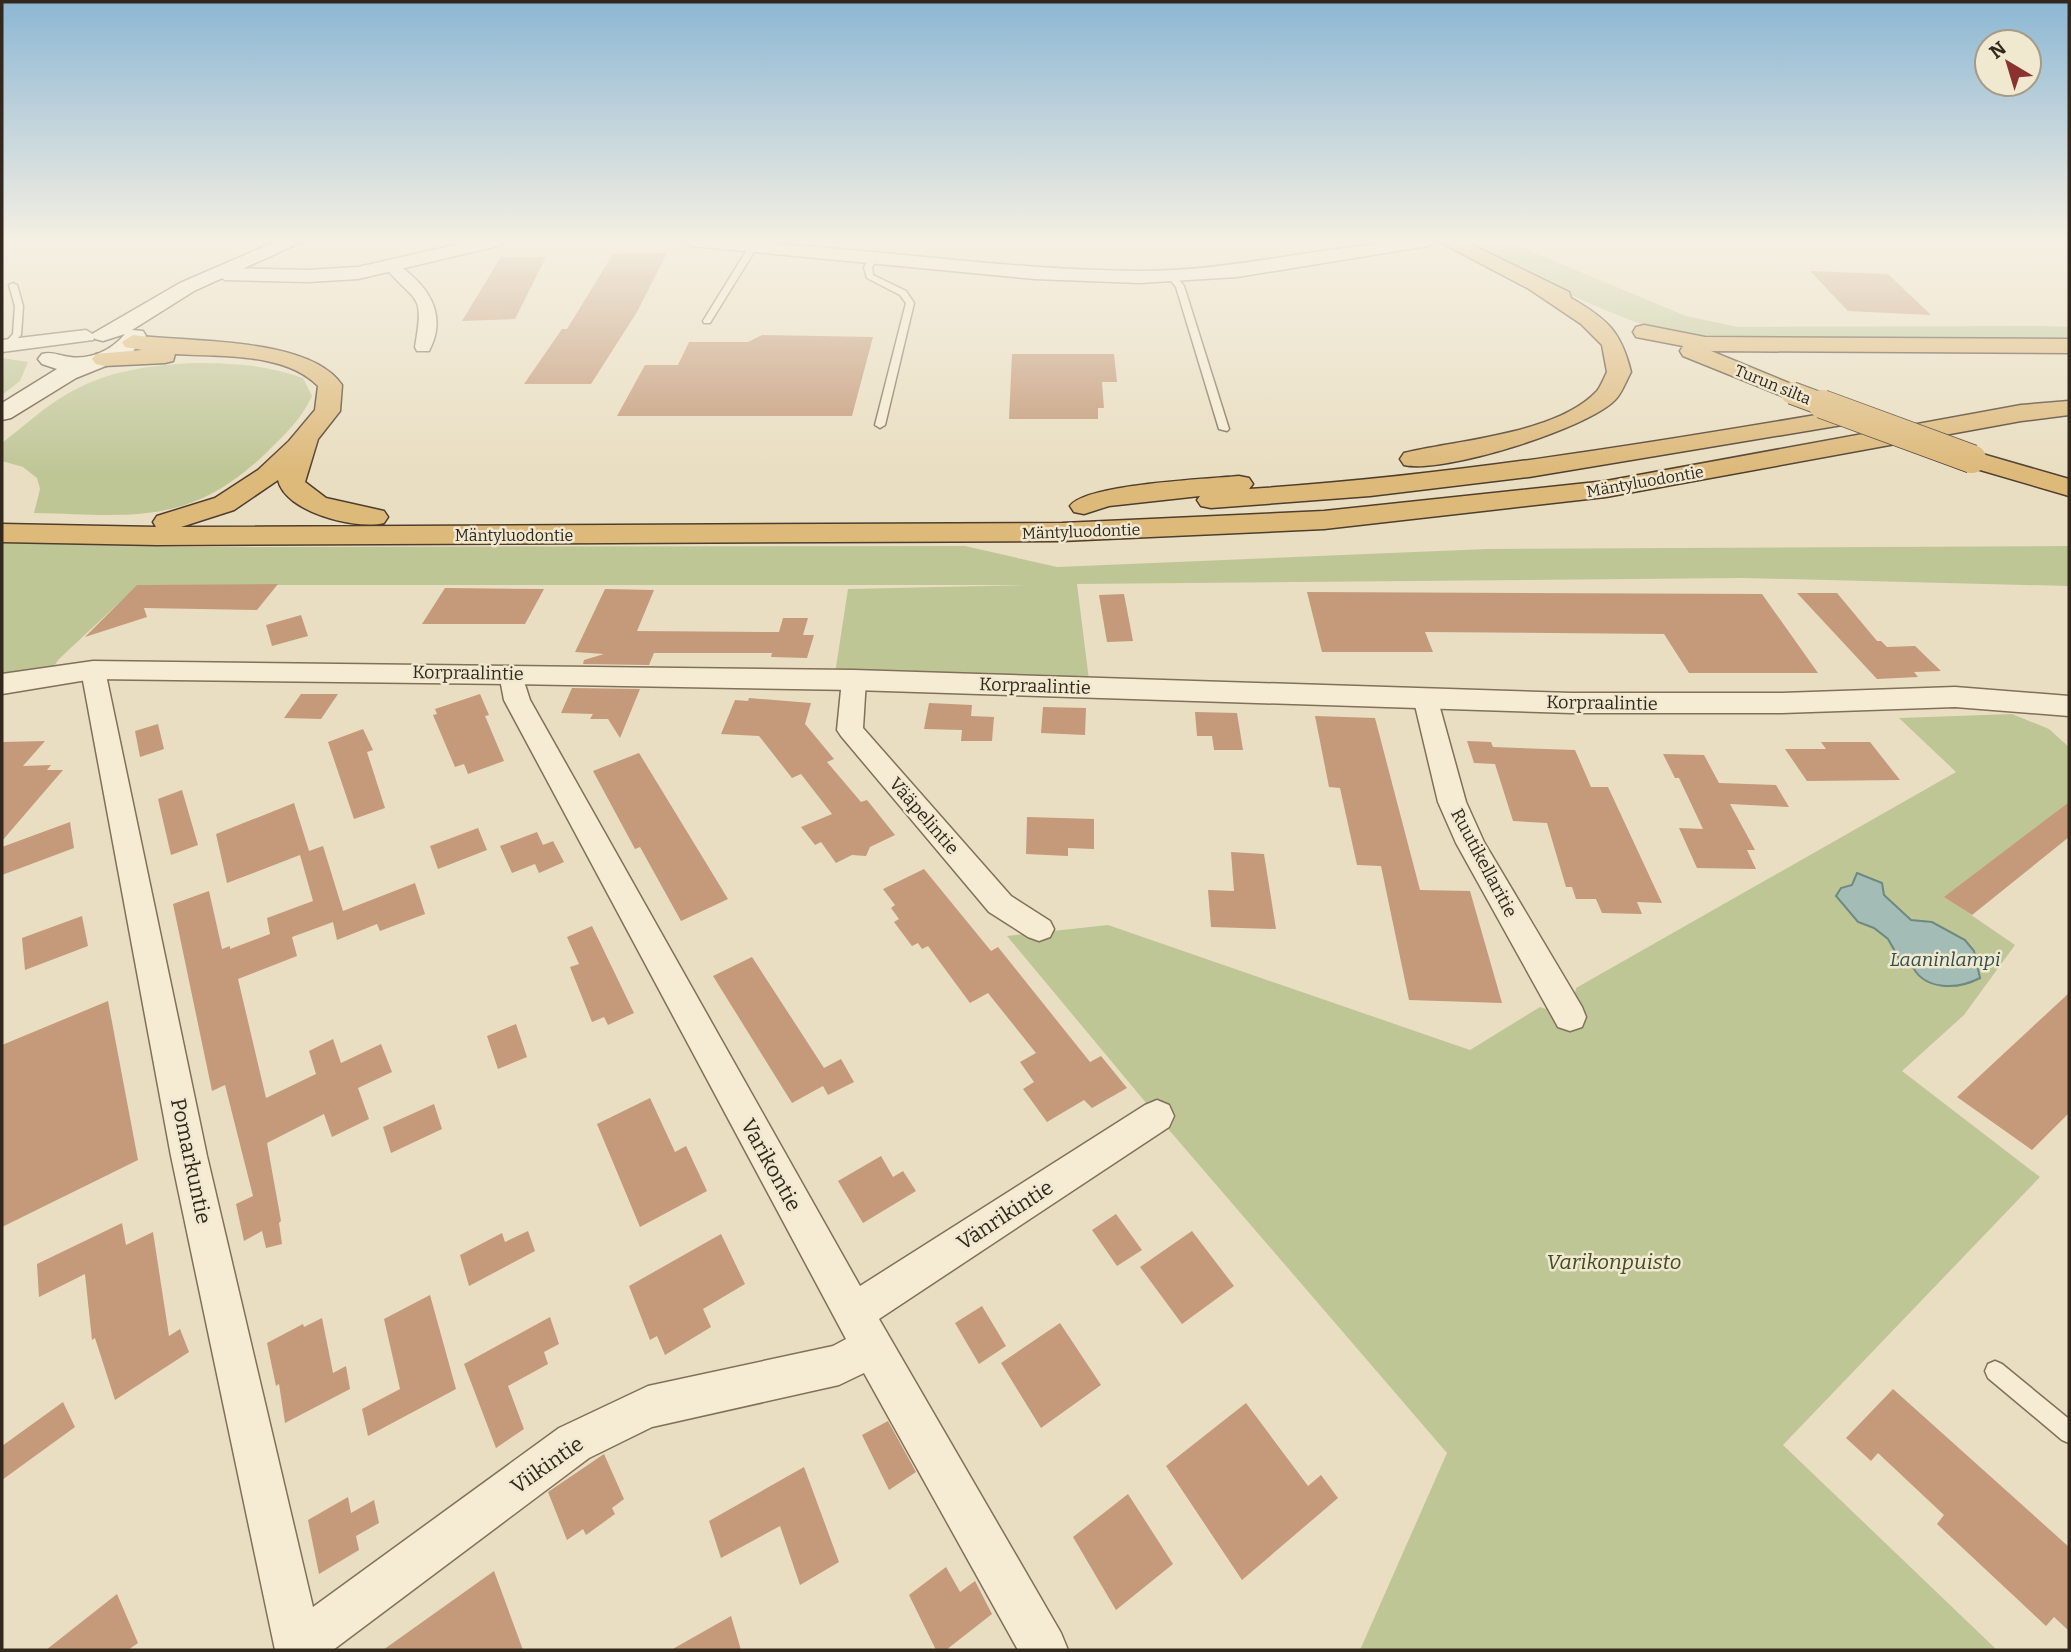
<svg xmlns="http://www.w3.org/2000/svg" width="2071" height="1652" viewBox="0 0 2071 1652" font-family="Bitter,serif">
  <rect width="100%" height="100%" fill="#e9dec1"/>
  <path fill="#bfc696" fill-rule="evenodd" d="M1506,241L1686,316L1738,327L2043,326L2069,327V342L1702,339C1627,329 1540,279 1472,245Z
    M2,358L28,362L20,381L2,395Z
    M194,363C233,363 266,365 303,378L312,396C301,420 284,435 265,454C188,527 132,515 34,513L40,489L37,478L23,467L2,461V443C23,427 44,407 67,394C106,371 150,365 194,363Z
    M2,540L178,547L965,546L1057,567L1487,549L2069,546V586L1743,578L1077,584L1089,680H834L848,589L1027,585H138L59,659L46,677L2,686Z
    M2012,714L2049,729L2069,747V802L1945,897L2015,945L1964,1015L1902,1071L2040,1177L1783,1445L1997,1650H1360L1447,1453L1157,1116L1007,936L1108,925L1470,1050L1540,1007L1570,1017L1576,988L1956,772L1899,718ZM1852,885L1882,888L1884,895L1911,920L1932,922L1974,951L1980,978C1957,990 1922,991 1911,963L1901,961L1888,939L1874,928L1858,922L1836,896L1841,888Z"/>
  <path fill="#a3bcb5" stroke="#6c8982" stroke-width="2" d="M1857,873L1882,883L1884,895L1911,920L1932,922L1965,940L1974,951L1980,978C1957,990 1922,991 1911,963L1901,962L1888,939L1874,928L1858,922L1836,896L1841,888L1852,885Z"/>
  <path fill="#c49a7a" d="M667,253L637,312L591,384H524L562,329H567L613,254Z
    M501,257H546L515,319L462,321Z
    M1810,271L1888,274L1931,315L1848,311Z
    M762,335L873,337L852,416H617L645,365H678L689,342H748Z
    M1012,354H1114L1117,382H1102L1104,408H1098V419H1009Z
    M278,584L257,610L144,608L147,617L85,637L137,585Z
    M445,588L544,589L525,624H422Z
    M605,589L654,590L637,631L779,632L783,618H808L803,635H814L807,658L771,657L772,653H654L649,665L583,664L584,660L604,654L575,652Z
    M1307,592L1762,594L1818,673H1689L1664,634L1425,632L1433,652H1322Z
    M1797,593H1837L1877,641H1881L1887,647L1915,646L1941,671L1914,672L1918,677L1877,679Z
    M1124,594L1133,641L1107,642L1099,595Z
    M301,615L308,636L272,646L266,625Z
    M572,688L640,689L620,738L608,719H590L593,714L561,713Z
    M301,694H338L321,719L284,718Z
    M480,694L489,715L485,716L504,761L468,774L464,764L455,767L433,715L437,714L435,709Z
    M749,698L811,703L805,724L834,759L827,762L861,802L867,800L895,835L870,847L866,856L852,855L836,863L821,842L815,845L801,827L832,814L801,774L792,778L759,736L721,734L735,700L748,701Z
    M929,703L972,705L971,716L994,717L992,741H961L962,730L924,729Z
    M1043,707L1086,708L1085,735L1041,733Z
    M1195,712L1237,713L1243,750H1214L1212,736H1197Z
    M1315,716L1375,718L1420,890L1470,891L1502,1003L1409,1000L1381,866L1357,865L1340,788L1329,787Z
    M158,724L164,749L140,757L135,731Z
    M363,729L373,750L367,752L385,808L354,819L328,742Z
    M45,741L23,766L51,765L47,770H63L2,841V742Z
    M1467,741L1491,742L1493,747L1575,750L1591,787H1608L1662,903L1637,902L1642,914L1602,913L1596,899H1576L1572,887H1566L1547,823L1513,821L1495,764L1474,763Z
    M1821,742H1870L1900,780L1807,781L1785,749H1826Z
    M639,753L728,899L681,921L640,847L635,849L593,771Z
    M1663,754L1704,755L1719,783L1776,785L1789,807L1730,804L1755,850H1747L1756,869L1697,868L1679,828L1703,829L1679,778H1675Z
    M182,790L198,845L171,855L158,799Z
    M2069,802V837L1972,915L1944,897Z
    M294,803L309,851L323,846L343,911L415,883L425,914L380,931L377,924L337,940L333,922L292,937L297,956L238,979L266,1098L316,1074L309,1051L333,1039L341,1063L381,1044L392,1072L358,1088L369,1119L332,1137L324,1114L267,1143L281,1221L279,1223L282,1244L266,1248L262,1231L244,1241L236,1204L253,1196L225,1085L212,1091L173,904L209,891L222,949L230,946V949L270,934L267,918L313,901L300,855L227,883L216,834Z
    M1027,817L1094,819V849L1068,848V856L1026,854Z
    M70,822L74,848L2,875V847Z
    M478,828L487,850L438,869L430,846Z
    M537,832L543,845L553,841L564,862L539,873L535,864L512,873L500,846Z
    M1231,852L1264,854L1276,929L1211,927L1208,890L1234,891Z
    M924,869L991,951L998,947L1090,1062L1101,1056L1127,1088L1092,1108L1084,1100L1047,1122L1023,1089L1034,1082L1020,1062L1036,1053L988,993L970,1003L928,946L922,949L918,943L912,946L894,922L899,919L891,908L895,905L883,889Z
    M82,916L88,946L25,970L22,938Z
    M592,926L634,1013L608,1025L604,1017L592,1022L570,967L579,964L567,937Z
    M752,957L824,1068L841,1059L854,1082L828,1095L823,1086L792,1103L713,976Z
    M2069,993V1113L2032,1150L1957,1097Z
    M108,1001L138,1160L2,1227V1045Z
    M516,1024L527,1057L498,1069L487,1036Z
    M650,1098L675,1152L686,1146L707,1191L640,1227L597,1124Z
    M434,1104L442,1129L391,1153L383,1127Z
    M881,1156L893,1177L903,1171L916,1191L863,1223L838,1181Z
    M1116,1214L1142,1250L1117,1266L1092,1230Z
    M122,1223L126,1245L153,1232L169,1336L180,1329L189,1352L115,1400L95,1338L92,1340L85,1274L39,1297L37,1264Z
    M528,1231L535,1251L469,1286L460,1255L502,1233L505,1242Z
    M1192,1231L1234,1286L1182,1324L1140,1267Z
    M721,1234L745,1284L703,1309L711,1327L665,1355L657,1336L650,1340L629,1286Z
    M430,1295L456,1389L368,1436L362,1409L400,1389L384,1319Z
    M982,1306L1006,1346L979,1364L955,1323Z
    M550,1317L559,1344L544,1352L548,1364L508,1386L524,1429L496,1448L464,1364Z
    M322,1318L333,1373L346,1366L350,1389L285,1423L279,1384L276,1386L267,1343L303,1324L304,1327Z
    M1060,1323L1101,1385L1041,1428L1001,1363Z
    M1893,1389L2069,1547V1631L2054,1617L2046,1626L1937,1524L1944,1515L1878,1453L1871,1461L1846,1438Z
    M63,1402L75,1427L2,1480V1446Z
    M1246,1403L1308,1486L1321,1475L1338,1498L1242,1580L1166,1466Z
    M888,1421L916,1472L889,1490L862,1435Z
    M604,1454L624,1499L612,1508L615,1514L586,1535L583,1529L567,1540L548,1492Z
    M804,1467L839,1562L800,1585L780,1526L721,1558L709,1521Z
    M1128,1494L1173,1564L1116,1610L1073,1537Z
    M348,1497L351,1513L374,1500L379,1523L356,1536L359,1550L319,1574L308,1520Z
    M946,1567L960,1592L975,1581L992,1614L946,1650H936L909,1595Z
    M494,1571L523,1650H383Z
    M117,1594L138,1643L128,1650H46Z
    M731,1616L741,1650H671Z"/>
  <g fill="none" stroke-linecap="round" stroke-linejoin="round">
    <defs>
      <path id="service" d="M750,245L757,247L710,323H704L703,321Z
        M871,256L878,258L872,267L873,275L906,291L914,303L885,425L880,428L875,425L906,303L900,295L867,278L864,267Z
        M1169,275H1175L1184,286L1229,429L1227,431L1219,429L1176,287L1168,277Z
        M13,283L17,285L23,306L21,335L2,353V346L13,334L15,306L9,285Z
        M1995,1361L2002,1364L2069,1419V1443L2062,1440L1988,1378L1985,1371L1988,1364Z"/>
      <path id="minor" d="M392,263C400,265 405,270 411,275C434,295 445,321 429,351H417L415,347C425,290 416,305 385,267Z
        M93,662L102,665L105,670L207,1156L313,1607L559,1428L648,1386L833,1346L846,1339L504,700L499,674L502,669H520L530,700L860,1286L1145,1105L1157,1100L1169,1105L1174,1116L1169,1127L879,1319L1061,1633L1068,1650H1018L864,1373L839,1385L652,1427L589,1458L333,1650H275L171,1156L81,670L84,665Z
        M854,672L863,675L866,680L863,728L1011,896L1050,921L1054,929L1050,937L1039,941L1028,937L989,912L841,736L837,730L842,680L845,675Z
        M1425,689L1434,691L1437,697L1466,802L1484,842L1582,1007L1586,1017L1582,1027L1570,1031L1558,1027L1456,843L1438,802L1413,697L1416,691Z"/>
      <path id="tertiary" d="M472,241H505L502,245L358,279L308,282L225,280L216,274L225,268L308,270L358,267Z
        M682,241C834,241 985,270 1137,271C1238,272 1336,241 1437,241L1428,246L1237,277L1139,283L1035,279L691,246Z
        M86,330L96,336L93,340L2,352V340Z
        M93,661L854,670L1571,693H1782L1955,687L2069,696V716L1955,707L1782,713H1571L854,690L511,684L93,679L2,694V674Z"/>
      <path id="secondary" d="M277,241H304L194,291L132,330L143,331L146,336L128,357L76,378L11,418L2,420V403L57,369L42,364L38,359L42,354C53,351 59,356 70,357C91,360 112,350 125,334L103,341L95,339L92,334L180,283Z"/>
      <path id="trunk" d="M1438,241H1464L1569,292L1571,298C1607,319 1621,331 1631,372C1626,381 1622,393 1615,400C1587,429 1442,474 1404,465L1400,459L1404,453C1458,440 1557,434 1597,391C1601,386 1604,378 1607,372L1602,345L1581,324L1529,289Z
        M1644,325L1705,337L2069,339V353L1711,351L1801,388L1804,393L1801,398L1792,400L1683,356L1680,351L1683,346L1636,337L1633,332L1636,327Z
        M133,335C189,343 309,336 342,385L340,411L318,439L305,482L326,498L384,511L388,517L384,523C355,530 285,512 278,480L234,510L181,527L1062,523L1324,511L1606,481L2021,405L2069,401V415L2021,421L1606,497L1324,529L1062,541L157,545L2,542V524L156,527L153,522L157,516L215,498L258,470L289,441L315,410L318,386C284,352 221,357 175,354L173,361L165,363L104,366L96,364L92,359L96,354L142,350L125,347L122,342Z
        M1845,410L1854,413L1858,418L1854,423L1529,477L1370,496L1211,508L1201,506L1197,500L1200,496L1109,506L1084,514L1074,512L1070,506C1085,484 1208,479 1239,476L1249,478L1253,484L1249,489C1449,476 1647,444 1845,410Z
        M1972,451L2069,479V496L1963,465L1959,459L1963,453Z"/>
    </defs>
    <use href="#service" stroke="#81705a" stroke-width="3"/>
    <use href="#minor" stroke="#81705a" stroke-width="3"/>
    <use href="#tertiary" stroke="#81705a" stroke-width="3"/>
    <use href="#secondary" stroke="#62513e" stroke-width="3"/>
    <use href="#trunk" stroke="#4f3e2e" stroke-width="3"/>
    <use href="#service" fill="#f5ecd3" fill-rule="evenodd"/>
    <use href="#minor" fill="#f5ecd3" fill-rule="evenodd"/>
    <use href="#tertiary" fill="#f5ecd3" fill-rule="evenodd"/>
    <use href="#secondary" fill="#f5ecd3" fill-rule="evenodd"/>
    <use href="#trunk" fill="#ddb97a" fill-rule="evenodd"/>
    <defs>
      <path id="trunk-bridge-far1" d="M1792,393L1827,406"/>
      <path id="trunk-bridge" d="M1822,404L1972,459"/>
    </defs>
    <use href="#trunk-bridge-far1" stroke="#4f3e2e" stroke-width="24" stroke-linecap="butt"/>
    <use href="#trunk-bridge" stroke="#4f3e2e" stroke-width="30" stroke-linecap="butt"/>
    <use href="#trunk-bridge-far1" stroke="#ddb97a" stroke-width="22"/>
    <use href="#trunk-bridge" stroke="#ddb97a" stroke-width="28"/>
  </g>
  <linearGradient id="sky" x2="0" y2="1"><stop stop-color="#8cb7d4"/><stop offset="0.51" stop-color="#f5f0e3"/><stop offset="1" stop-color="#f5f0e3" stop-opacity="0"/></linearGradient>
  <rect width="2071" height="472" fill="url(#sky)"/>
  <g text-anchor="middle" stroke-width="5" stroke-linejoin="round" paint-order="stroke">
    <g font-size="16" fill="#32281d" stroke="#f1e8d0">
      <text transform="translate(1773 384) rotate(22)" y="6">Turun silta</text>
      <text transform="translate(1645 481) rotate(-10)" y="6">Mäntyluodontie</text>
      <text transform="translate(1081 531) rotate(-2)" y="6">Mäntyluodontie</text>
      <text x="514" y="541">Mäntyluodontie</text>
    </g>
    <g font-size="18" fill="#32281d" stroke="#f1e8d0">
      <text transform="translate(468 673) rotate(1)" y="6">Korpraalintie</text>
      <text transform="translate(1035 686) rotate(2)" y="6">Korpraalintie</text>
      <text transform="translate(1602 703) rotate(1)" y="6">Korpraalintie</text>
      <text transform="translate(924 816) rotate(49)" y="6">Vääpelintie</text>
      <text transform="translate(1484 863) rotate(62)" y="6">Ruutikellaritie</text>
    </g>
    <g font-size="19" font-style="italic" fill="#2e504f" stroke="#f1e8d0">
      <text x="1945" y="966">Laaninlampi</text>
    </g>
    <g font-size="21" fill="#32281d" stroke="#f1e8d0">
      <text transform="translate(191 1161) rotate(78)" y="7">Pomarkuntie</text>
      <text transform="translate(771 1165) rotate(61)" y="7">Varikontie</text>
      <text transform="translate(1005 1215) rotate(-33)" y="7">Vänrikintie</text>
      <text transform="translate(547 1465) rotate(-35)" y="7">Viikintie</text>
    </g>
    <g font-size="21" font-style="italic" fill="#424c26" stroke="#f1e8d0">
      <text x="1614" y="1269">Varikonpuisto</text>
    </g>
  </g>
  <rect width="2071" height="1652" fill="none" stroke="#32281d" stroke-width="7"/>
  <g transform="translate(2008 63) rotate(322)"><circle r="33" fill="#f1e8d0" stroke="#a59b88" stroke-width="2"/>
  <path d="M0-5L12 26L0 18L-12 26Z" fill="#8a3230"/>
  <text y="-10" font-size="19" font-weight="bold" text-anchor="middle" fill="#32281d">N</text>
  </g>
</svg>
